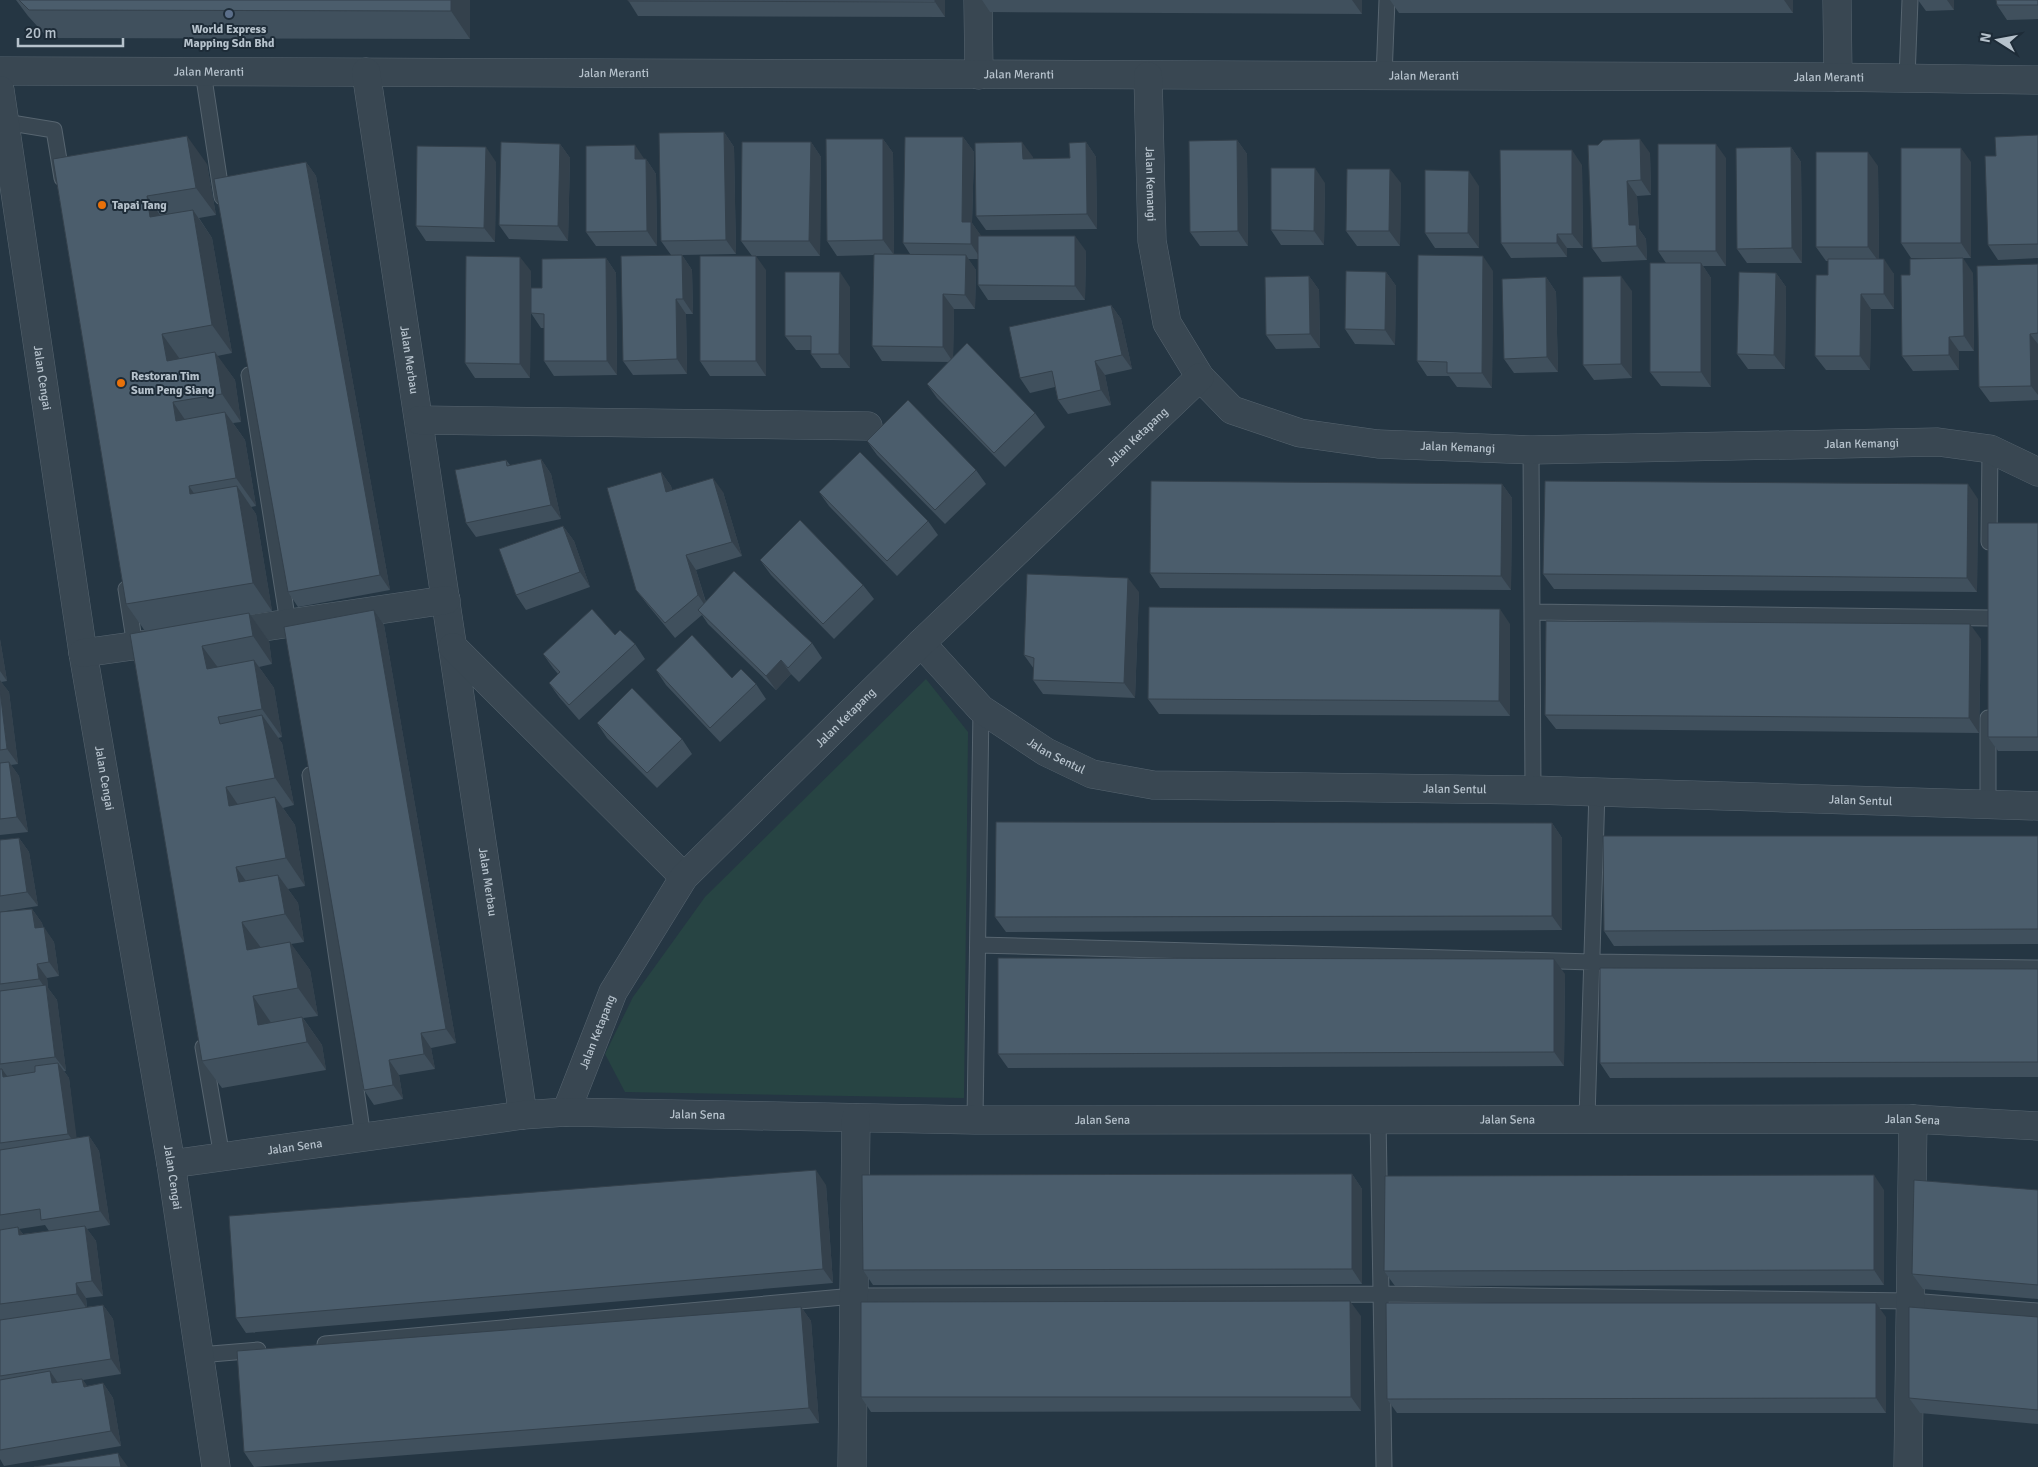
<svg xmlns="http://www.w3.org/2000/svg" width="2038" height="1467" viewBox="0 0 2038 1467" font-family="Signika,sans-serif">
  <rect width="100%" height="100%" fill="#253643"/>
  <path fill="#274443" d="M926,679L968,732L964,1098L625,1092L605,1054L633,997L705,897Z"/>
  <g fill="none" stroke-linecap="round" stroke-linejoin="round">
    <defs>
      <path id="lane" d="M203,72L222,197
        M1384,77L1387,0
        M1907,78L1910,0
        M5,122L54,130L62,178
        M249,375L289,629
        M1531,450L1533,790
        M1989,542L1990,449
        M126,589L136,652
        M1532,612L1989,618
        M310,775L363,1137
        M1988,804V718
        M978,945L1592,962L2038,968
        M203,1047L222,1157
        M1378,1118L1384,1467
        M1587,1118L1597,791
        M975,1120L981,709
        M325,1344L854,1296L1381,1294L1911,1301L2038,1311
        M199,1355L258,1350"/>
      <g id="street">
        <path d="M978,0L979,75"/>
        <path d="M1837,0L1838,77"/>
        <path id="s1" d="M0,71L1825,77L2038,80"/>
        <path id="s2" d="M366,72L523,1115"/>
        <path id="s3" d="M1148,76L1152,241L1167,323L1200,377L1232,410L1300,433L1378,444L1531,450L1938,442L1990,449L2038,472"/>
        <path id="s4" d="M0,90L83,653L171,1164L216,1467"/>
        <path d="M419,420L868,426"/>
        <path d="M223,633L446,600"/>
        <path id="s5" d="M921,643L981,709L1046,752L1092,774L1153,785L1533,790L2038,806"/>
        <path d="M453,647L684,877"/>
        <path d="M83,653L168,641"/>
        <path id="s6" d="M566,1112L613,992L684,877L921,643L1200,377"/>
        <path id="s7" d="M171,1164L523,1115L566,1112L975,1120L1913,1119L2038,1126"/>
        <path d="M852,1467L856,1118"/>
        <path d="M1908,1467L1913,1119"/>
      </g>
    </defs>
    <use href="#lane" stroke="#576570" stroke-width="17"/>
    <use href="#street" stroke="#576570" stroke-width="29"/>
    <use href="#lane" stroke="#394752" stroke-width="15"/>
    <use href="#street" stroke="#394752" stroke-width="28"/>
  </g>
  <path fill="#40505d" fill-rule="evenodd" d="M16,0H470V39L48,38L28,16Z
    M628,0H945V17L638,16Z
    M982,0H1362V14L990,12Z
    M1390,0H1793V13H1399Z
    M1918,0H1956H1954V10L1926,11Z
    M2038,0V19L2007,20L1997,5Z
    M724,132L734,147L736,254L682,255L692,270L693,314H686L687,374L633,375L623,361L671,255L661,241Z
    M2038,135V258L1998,260L1988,245L1996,156Z
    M963,137L974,152L972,223L981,236L1086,251L1085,300H988L978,285V259H968L976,270L975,309H954L953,358L1035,413L1045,427L1005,467L937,398L927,384L949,362L882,361L872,346L874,255L837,256L827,241L883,139L893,153L894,254H910L903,243Z
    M1237,140L1247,154L1248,246H1200L1190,232Z
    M811,142L821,157L820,256H752L741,241Z
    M1086,142L1096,157L1097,229L986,230L976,216L1033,157V159L1070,158Z
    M560,144L570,158L568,241L509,239L499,225Z
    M1588,145L1650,153L1651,195L1637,196L1639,229L1646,239L1647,260L1602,262L1592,248Z
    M1791,147L1801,162L1802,263H1747L1737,249Z
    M1726,158V266H1703L1711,278V387L1661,386L1650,372L1666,263L1658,251Z
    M53,159L207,164L216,215L199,218L212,238L232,353L217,356L235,380L241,422L233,423L245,440L256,506L251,507L256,514L272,611L250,615L269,641L272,664L259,667L274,688L282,737L278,738L282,743L294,805L283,808L295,825L305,886L288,889L298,903L304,942L291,944L310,970L318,1016L303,1018L322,1045L326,1070L222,1088L202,1061L145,631L126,604Z
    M644,159H646L656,174L657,246H596L586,232Z
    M306,162L316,176L390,590L298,607L288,592Z
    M496,162L495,242L426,241L416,226Z
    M1971,162V258H1911L1901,243Z
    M1582,165L1583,248H1567V257L1511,258L1501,243Z
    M1878,166L1879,259L1894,274V309H1871L1870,370H1826L1815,356L1828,275V261H1826L1816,247Z
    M1325,183L1324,245H1281L1271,230Z
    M1401,183L1400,246H1357L1346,231Z
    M1479,186V248H1435L1425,233Z
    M606,258L616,273L617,375L554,376L544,361V328H541L531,313L542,288Z
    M2038,264V400L1990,402L1979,387Z
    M766,270V376H710L700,361Z
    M531,271L530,378H475L465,363Z
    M1493,271L1492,388L1457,387L1449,376H1427L1417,361Z
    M1386,272L1396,286L1395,345L1355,344L1345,329Z
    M1776,273L1786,287L1785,369H1748L1737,354Z
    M1973,273L1974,351H1959V370L1913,371L1902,356L1910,275Z
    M1309,276L1319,290L1320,348L1276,349L1266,335Z
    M1546,277L1556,292L1558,372L1514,373L1504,359Z
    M850,287V368H821L811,354V350H796L785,336Z
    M1632,291V378L1594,380L1583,365Z
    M1111,305L1121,319L1132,369L1105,375L1111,405L1068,414L1058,400L1055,387L1030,393L1020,378Z
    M867,441L976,470L986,484L945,524L877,455Z
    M541,459L551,474L561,519L476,537L466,523L506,460L511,466Z
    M661,472L671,486L672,490L723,492L742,556L696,570L706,602L812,643L822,658L799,682L791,674L776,690L708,624L702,615L675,638L647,604L636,590Z
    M1502,484L1512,498L1511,590L1160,588L1150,573Z
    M819,492L928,521L938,535L897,576L829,506Z
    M1978,499L1977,592L1554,589L1543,574Z
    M2038,523V751H1998L1988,737Z
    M563,526L574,541L590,587L526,610L516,595Z
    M760,560L863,585L874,599L834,639L771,575Z
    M1139,592L1135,698L1043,694L1033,680L1034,669L1024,655Z
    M374,610L384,625L456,1043L431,1048L435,1069L399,1075L403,1099L374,1105L364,1090Z
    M1510,624V716L1159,714L1148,699Z
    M615,635L635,644L645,659L579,720L559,697L549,683L558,674L553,668L543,654Z
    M0,639L7,681L1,682L9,692L18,764L11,765L19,776L28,832L0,835Z
    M1981,639L1979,733L1556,729L1545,715Z
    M656,670L732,678L756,684L766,699L720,742L666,685Z
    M597,723L682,739L692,754L657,788L607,738Z
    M1552,823L1562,838V930L1006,932L995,917Z
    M2038,836V944L1614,946L1604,931Z
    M19,838L29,852L38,906L0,912V840Z
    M32,909L42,923L43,927L54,942L59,976L47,978L48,988L57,1000L66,1071H64L69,1078L76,1138L89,1136L99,1151L110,1225L87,1229L96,1241L103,1296L86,1298L87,1307L103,1305L113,1319L121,1374L83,1380L87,1386L103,1383L113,1398L121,1446L4,1466L0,1459V912ZM45,1225L49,1231L23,1234L19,1229Z
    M2038,969V1077L1610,1078L1600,1063Z
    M1565,974L1564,1066L1008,1068L998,1054Z
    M1352,1174L1362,1189V1284L873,1285L863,1270Z
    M826,1185L833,1283L246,1333L236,1318Z
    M1884,1190V1285L1395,1286L1384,1271Z
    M2038,1190V1299L1923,1289L1912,1274Z
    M801,1307L811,1321L819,1423L254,1467L244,1452Z
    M1361,1316V1411L871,1412L861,1397Z
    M1886,1317V1413H1397L1387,1399Z
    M2038,1317V1424L1920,1413L1909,1398Z"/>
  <path fill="#34414c" d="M451,0H470V39L451,11Z
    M935,0H945V17L935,2Z
    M1352,0H1362V14Z
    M1784,0H1793V13Z
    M1947,0H1954V10Z
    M724,132L734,147L736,254L726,240Z
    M187,136L207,164L216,215L196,188Z
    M963,137L974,152L972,223L982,237L981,259L971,244L962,222Z
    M883,139L893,153L894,255L883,240Z
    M1640,139L1650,153L1651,195L1641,180Z
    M1237,140L1247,154L1248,246L1238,231Z
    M811,142L821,157L820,256L809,241Z
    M1022,142L1033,157V174L1023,159Z
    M1086,142L1096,157L1097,229L1087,214Z
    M560,144L570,158L568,241L558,226Z
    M1716,144L1726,158V266L1716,251Z
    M635,145L645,160L635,159Z
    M486,147L496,162L495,242L484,228Z
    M1791,147L1801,162L1802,263L1792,248Z
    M1961,148L1971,162V258L1961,243Z
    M1572,150L1582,165L1583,248L1572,234Z
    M1868,152L1878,166L1879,262L1868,247Z
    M646,159L656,174L657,246L647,231Z
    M306,162L316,176L390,590L380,575Z
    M1315,168L1325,183L1324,245L1314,231Z
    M1390,169L1401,183L1400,246L1389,231Z
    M1469,171L1479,186V248L1468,233Z
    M1627,181L1637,196L1639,229L1646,239L1647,260L1637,246L1629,225Z
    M147,196L166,224L150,217Z
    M193,210L212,238L232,353L212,325Z
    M1557,234L1567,248V257L1557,243Z
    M1075,236L1086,251L1085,300L1075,286Z
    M682,255L692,270L693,314L683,299Z
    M966,255L976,270L975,309L965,295Z
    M756,256L766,270V376L756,361Z
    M1483,256L1493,271L1492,388L1482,373Z
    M520,257L531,271L530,378L520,364Z
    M606,258L616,273L617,375L607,361Z
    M1963,258L1973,273L1974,351L1964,336Z
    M1884,259L1894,274V309L1884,294Z
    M1701,263L1711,278V387L1701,372Z
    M840,272L850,287V368L839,354Z
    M1386,272L1396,286L1395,345L1385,330Z
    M1776,273L1786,287L1785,369L1774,355Z
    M1309,276L1319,290L1320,348L1310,334Z
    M1621,276L1632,291V378L1621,364Z
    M1546,277L1556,292L1558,372L1547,357Z
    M943,294L954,309L953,362L943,347Z
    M1861,294L1871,309L1870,370L1860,356Z
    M676,299L686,314L687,374L677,359Z
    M1111,305L1121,319L1132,369L1122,355Z
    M162,334L182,362L167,361Z
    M2030,334L2038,344V395L2031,386Z
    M1949,337L1959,351V370L1949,355Z
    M215,352L235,380L241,422L222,394Z
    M1095,361L1105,375L1111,405L1101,390Z
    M173,402L192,430L176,421Z
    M225,412L245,440L256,506L236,478Z
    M541,459L551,474L561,519L551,505Z
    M661,472L671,486L676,506L666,492Z
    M713,478L723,492L742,556L732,542Z
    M1502,484L1512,498L1511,590L1501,576Z
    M1968,484L1978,499L1977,592L1967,578Z
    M189,486L208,514L190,494Z
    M237,486L256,514L272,611L253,583Z
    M563,526L574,541L590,587L580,572Z
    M686,555L696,570L708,610L698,595Z
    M1128,578L1139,592L1135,698L1124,683Z
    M1500,609L1510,624V716L1499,701Z
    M374,610L384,625L456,1043L446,1029Z
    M249,613L269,641L272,664L253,636Z
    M1970,624L1981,639L1979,733L1969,718Z
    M0,639L7,681L0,671Z
    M202,646L222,673L207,669Z
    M254,660L274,688L282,737L262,709Z
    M781,660L791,674L776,690L766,676Z
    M0,680L9,692L18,764L7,749L0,690Z
    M262,715L282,743L294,805L275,778Z
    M9,762L19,776L28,832L17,817Z
    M226,787L245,815L229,806Z
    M275,797L295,825L305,886L286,858Z
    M1552,823L1562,838V930L1552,916Z
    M19,838L29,852L38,906L27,892Z
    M236,867L256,895L239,882Z
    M278,875L298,903L304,942L285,914Z
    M32,909L42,923L45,943L35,928Z
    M242,922L262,949L247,950Z
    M44,927L54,942L59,976L49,962Z
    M290,942L310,970L318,1016L298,988Z
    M1554,959L1565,974L1564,1066L1554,1052Z
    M37,964L47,978L48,988L57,1000L66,1071L55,1057L47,991L39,979Z
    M253,996L272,1024L258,1025Z
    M302,1017L322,1045L326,1070L307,1042Z
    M421,1033L431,1048L435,1069L424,1054Z
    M389,1060L399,1075L403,1099L393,1085Z
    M58,1063L69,1078L78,1148L68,1134Z
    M2,1069L12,1083L3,1077Z
    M89,1136L99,1151L110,1225L100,1211Z
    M816,1170L826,1185L833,1283L823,1269Z
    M1352,1174L1362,1189V1284L1352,1269Z
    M1874,1175L1884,1190V1285L1874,1270Z
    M85,1226L96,1241L103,1296L92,1281Z
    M18,1227L28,1242L19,1235Z
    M76,1283L86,1298L87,1309L77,1294Z
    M1350,1301L1361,1316V1411L1351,1397Z
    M1876,1303L1886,1317V1413L1876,1398Z
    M103,1305L113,1319L121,1374L111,1359Z
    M801,1307L811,1321L819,1423L809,1408Z
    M50,1371L60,1386L52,1383Z
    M82,1379L93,1393L84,1387Z
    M103,1383L113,1398L121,1446L111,1431Z
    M118,1453L128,1467H121Z"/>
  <path fill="#4b5d6c" stroke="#34414c" d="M19,0H451V11L29,10Z
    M628,0H935V2L628,1Z
    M1996,0H2038V5H1997Z
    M724,132L726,240L661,241L659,133Z
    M2038,135V244L1988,245L1985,156H1996L1995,137Z
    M187,136L196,188L147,196L150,217L193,210L212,325L162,334L167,361L215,352L222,394L173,402L176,421L225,412L236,478L189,486L190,494L237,486L253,583L126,604L53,159Z
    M905,137H963L962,222H971V244L903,243Z
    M826,139H883V240L827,241Z
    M1640,139L1641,180L1627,181L1629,225H1636L1637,246L1592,248L1588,145H1598L1603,140Z
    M1237,140L1238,231L1190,232L1189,141Z
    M501,142L560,144L558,226L499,225Z
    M742,142H811L809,241H741Z
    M1022,142L1023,159L1070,158L1069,143L1086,142L1087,214L976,216L975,143Z
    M1658,144H1716V251H1658Z
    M635,145V159H646L647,231L586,232V146Z
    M417,146L486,147L484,228L416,226Z
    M1791,147L1792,248L1737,249L1736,148Z
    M1901,148H1961V243H1901Z
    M1500,150H1572V234H1557V243H1501Z
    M1816,152H1868V247H1816Z
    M306,162L380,575L288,592L214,179Z
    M1271,168H1315L1314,231L1271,230Z
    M1347,169H1390L1389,231H1346Z
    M1425,170L1469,171L1468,233H1425Z
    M978,236H1075V286L978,285Z
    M874,254L966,255L965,295L943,294V347L872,346Z
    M682,255L683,299H676L677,359L623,361L621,256Z
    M1418,255L1483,256L1482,373H1447V362L1417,361Z
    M466,256L520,257V364L465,363Z
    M700,256H756V361H700Z
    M606,258L607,361H544V314L531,313V288H542V259Z
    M1963,258L1964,336L1949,337V355L1902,356L1901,275H1910V259Z
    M1828,259H1884V294H1861L1860,356H1815L1816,275H1828Z
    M1650,263H1701V372H1650Z
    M2038,264V333L2030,334L2031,386L1979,387L1977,266Z
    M1346,271L1386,272L1385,330L1345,329Z
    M785,272H840L839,354H811V336H785Z
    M1739,272L1776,273L1774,355L1737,354Z
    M1309,276L1310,334L1266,335L1265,277Z
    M1621,276V364L1583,365V277Z
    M1546,277L1547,357L1504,359L1502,279Z
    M1111,305L1122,355L1095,361L1101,390L1058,400L1052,371L1020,378L1009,327Z
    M967,343L1035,413L994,453L927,384Z
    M908,400L976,470L935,510L867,441Z
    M860,452L928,521L887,561L819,492Z
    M541,459L551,505L466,523L455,470L506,460L507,466Z
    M661,472L666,492L713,478L732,542L686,555L698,595L665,623L636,590L607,488Z
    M1151,481L1502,484L1501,576L1150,573Z
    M1545,481L1968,484L1967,578L1543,574Z
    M800,520L863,585L823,624L760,560Z
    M1988,523H2038V737H1988Z
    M563,526L580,572L516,595L499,549Z
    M734,571L812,643L788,668L781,660L766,676L698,610Z
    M1027,574L1128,578L1124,683L1033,680L1034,658L1024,655Z
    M1149,607L1500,609L1499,701L1148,699Z
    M592,609L615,635L620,630L635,644L569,705L549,683L560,672L543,654Z
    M374,610L446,1029L421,1033L424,1054L389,1060L393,1085L364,1090L284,627Z
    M249,613L253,636L202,646L207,669L254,660L262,709L218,717L220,724L262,715L275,778L226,787L229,806L275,797L286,858L236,867L239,882L278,875L285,914L242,922L247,950L290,942L298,988L253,996L258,1025L302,1017L307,1042L202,1061L130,634Z
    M1546,621L1970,624L1969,718L1545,715Z
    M692,635L732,678L741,669L756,684L710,728L656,670Z
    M632,688L682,739L647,773L597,723Z
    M0,690L7,749L0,750Z
    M9,762L17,817L0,819V763Z
    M996,822L1552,823V916L995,917Z
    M1603,836H2038V929L1604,931Z
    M19,838L27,892L0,896V840Z
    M32,909L35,928L44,927L49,962L37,964L39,979L0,984V912Z
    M998,958L1554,959V1052L998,1054Z
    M1600,968L2038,969V1062L1600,1063Z
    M46,985L55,1057L0,1064V991Z
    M58,1063L68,1134L0,1143V1069H2L3,1077L35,1072V1066Z
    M89,1136L100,1211L41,1220L40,1209L0,1215V1150Z
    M816,1170L823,1269L236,1318L229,1216Z
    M1352,1174V1269L863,1270L862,1175Z
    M1874,1175V1270L1384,1271L1385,1176Z
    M1914,1180L2038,1190V1285L1912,1274Z
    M85,1226L92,1281L76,1283L77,1294L0,1304V1230L18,1227L19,1235Z
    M1350,1301L1351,1397H861V1302Z
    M1386,1303H1876V1398L1387,1399Z
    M103,1305L111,1359L0,1376V1320Z
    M801,1307L809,1408L244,1452L237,1351Z
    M1909,1307L2038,1317V1410L1909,1398Z
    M50,1371L52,1383L82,1379L84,1387L103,1383L111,1431L0,1450V1380Z
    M118,1453L121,1467H34Z"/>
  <circle fill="#5c6f8a" stroke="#1e2c38" stroke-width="2" cx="229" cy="14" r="5"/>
  <g fill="#e8710a" stroke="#1e2c38" stroke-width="2">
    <circle cx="102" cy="205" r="5"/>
    <circle cx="121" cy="383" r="5"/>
  </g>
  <g text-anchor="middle" stroke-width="4" stroke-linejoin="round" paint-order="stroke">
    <g font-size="12" font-weight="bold" fill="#b6c2cc" stroke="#1e2c38" text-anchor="start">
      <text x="229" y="33" text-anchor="middle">World Express<tspan x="229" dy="14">Mapping Sdn Bhd</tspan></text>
      <text x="112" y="209">Tapai Tang</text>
      <text x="131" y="380">Restoran Tim<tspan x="131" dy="14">Sum Peng Siang</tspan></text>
    </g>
    <g font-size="12" fill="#b6c2cc" stroke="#1e2c38">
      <text dy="4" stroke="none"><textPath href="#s1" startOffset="209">Jalan Meranti</textPath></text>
      <text dy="4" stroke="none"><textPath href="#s1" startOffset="614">Jalan Meranti</textPath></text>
      <text dy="4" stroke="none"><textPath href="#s1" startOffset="1019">Jalan Meranti</textPath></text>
      <text dy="4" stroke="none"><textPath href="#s1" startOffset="1424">Jalan Meranti</textPath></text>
      <text dy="4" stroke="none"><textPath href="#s1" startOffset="1829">Jalan Meranti</textPath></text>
      <text dy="4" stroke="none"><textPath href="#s3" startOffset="108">Jalan Kemangi</textPath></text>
      <text dy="4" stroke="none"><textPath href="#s2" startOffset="291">Jalan Merbau</textPath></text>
      <text dy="4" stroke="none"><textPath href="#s4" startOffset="291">Jalan Cengai</textPath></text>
      <text dy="4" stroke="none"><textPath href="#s6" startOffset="896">Jalan Ketapang</textPath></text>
      <text dy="4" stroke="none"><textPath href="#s3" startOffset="992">Jalan Kemangi</textPath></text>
      <text dy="4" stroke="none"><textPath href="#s3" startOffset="588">Jalan Kemangi</textPath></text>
      <text dy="4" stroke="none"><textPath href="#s6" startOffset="491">Jalan Ketapang</textPath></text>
      <text dy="4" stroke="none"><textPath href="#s5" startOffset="178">Jalan Sentul</textPath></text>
      <text dy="4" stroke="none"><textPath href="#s4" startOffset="696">Jalan Cengai</textPath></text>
      <text dy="4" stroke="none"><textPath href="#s5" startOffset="582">Jalan Sentul</textPath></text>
      <text dy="4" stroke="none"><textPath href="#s5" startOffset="988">Jalan Sentul</textPath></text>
      <text dy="4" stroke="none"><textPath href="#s2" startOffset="819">Jalan Merbau</textPath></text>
      <text dy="4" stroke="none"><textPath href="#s6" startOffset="86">Jalan Ketapang</textPath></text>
      <text dy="4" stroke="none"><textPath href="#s7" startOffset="530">Jalan Sena</textPath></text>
      <text dy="4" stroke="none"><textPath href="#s7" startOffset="1340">Jalan Sena</textPath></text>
      <text dy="4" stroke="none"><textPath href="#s7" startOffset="935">Jalan Sena</textPath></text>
      <text dy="4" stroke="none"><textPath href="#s7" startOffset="1745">Jalan Sena</textPath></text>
      <text dy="4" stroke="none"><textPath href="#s7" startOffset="125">Jalan Sena</textPath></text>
      <text dy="4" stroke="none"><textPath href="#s4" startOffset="1101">Jalan Cengai</textPath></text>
    </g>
  </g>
  <g transform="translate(1998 40) rotate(281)" stroke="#1e2c38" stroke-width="4" paint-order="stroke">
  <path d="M0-4L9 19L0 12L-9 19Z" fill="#b6c2cc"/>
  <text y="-8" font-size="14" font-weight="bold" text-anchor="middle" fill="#b6c2cc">N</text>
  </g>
  <path d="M18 38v8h105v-8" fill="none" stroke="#b6c2cc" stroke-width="2.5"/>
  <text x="25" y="38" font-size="15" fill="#b6c2cc" stroke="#1e2c38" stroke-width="4" paint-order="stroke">20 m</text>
</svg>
